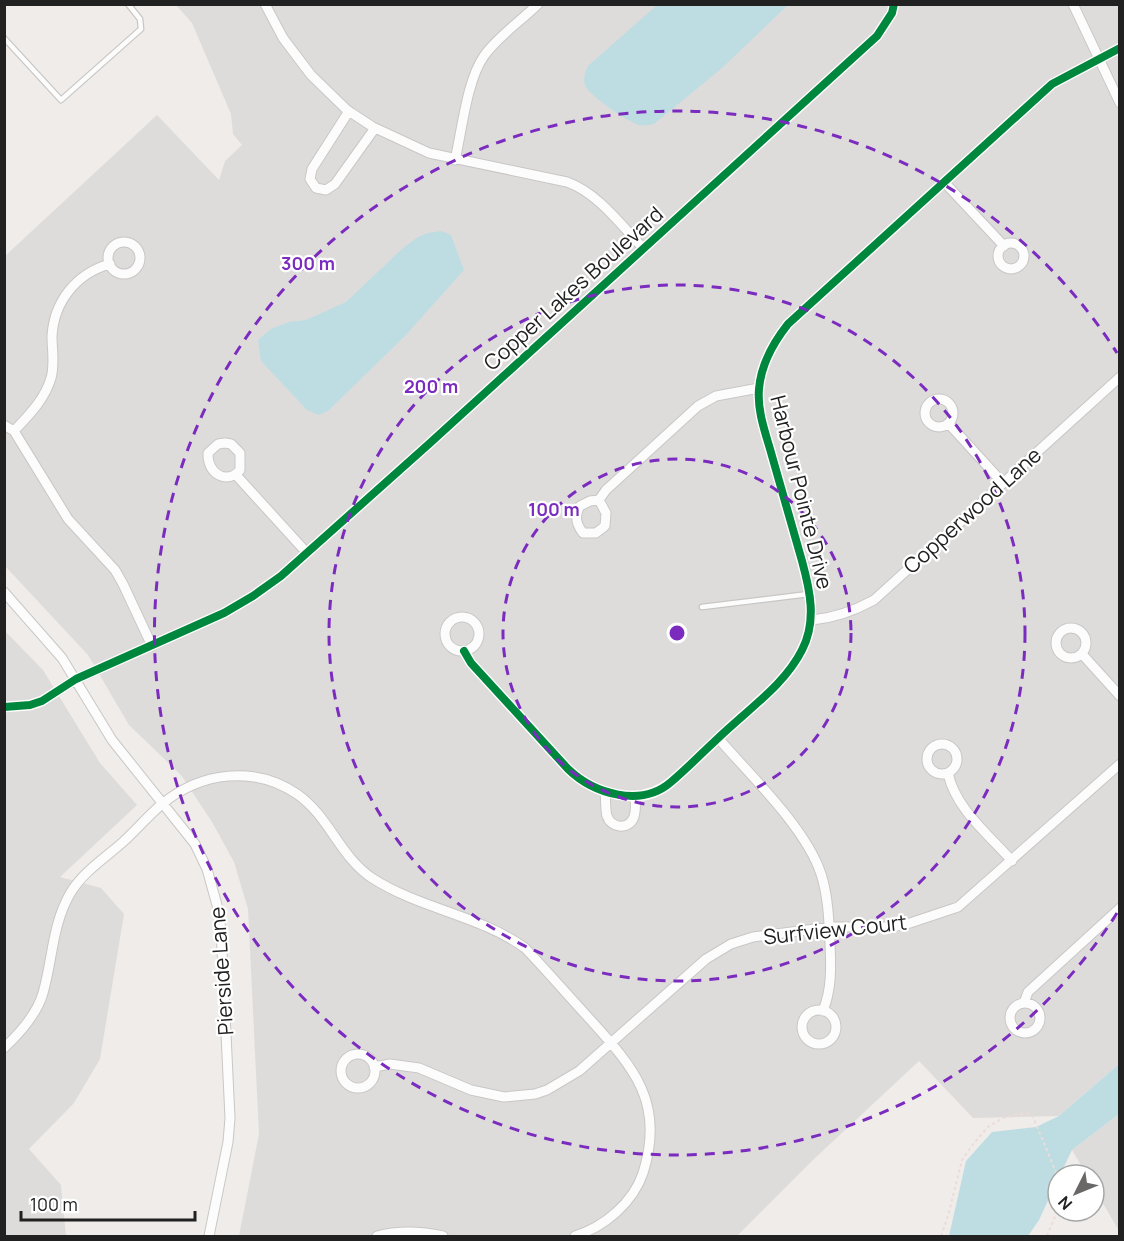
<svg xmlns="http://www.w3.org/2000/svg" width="1124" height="1241" font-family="Manrope,sans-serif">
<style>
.residential{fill:#dedcdb}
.water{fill:#bddde2}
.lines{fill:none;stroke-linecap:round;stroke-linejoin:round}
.lane-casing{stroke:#c8c7c5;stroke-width:7}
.street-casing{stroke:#c8c7c5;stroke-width:11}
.path{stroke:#ecdbda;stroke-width:2;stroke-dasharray:3 3;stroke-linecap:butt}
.lane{stroke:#fdfcfc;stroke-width:4.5}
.street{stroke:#fdfcfc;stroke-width:9}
.cycleway-casing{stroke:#fff;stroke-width:11}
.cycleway{stroke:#00873e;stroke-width:8}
.ring{fill:none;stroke:#7b2cbf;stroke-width:3;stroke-dasharray:10 8}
.labels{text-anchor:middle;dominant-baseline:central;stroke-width:4.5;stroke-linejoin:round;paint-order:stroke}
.street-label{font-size:21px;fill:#212121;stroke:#fff}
.centre{fill:#7b2cbf;stroke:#fff;stroke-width:3}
.ring-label{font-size:18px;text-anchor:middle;font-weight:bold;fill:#7b2cbf;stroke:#fff;stroke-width:4.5;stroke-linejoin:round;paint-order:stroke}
</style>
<rect width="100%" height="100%" fill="#efece9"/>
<path class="residential" d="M176 5H1119V1064L1059 1116 973 1118 919 1061 813 1160 737 1236H239L259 1134 248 909 234 862 212 822 181 775 129 725 88 655 5 566V256L157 115 219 180 225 161 242 145 233 134 231 114 192 23Z
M4 630 43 670 100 763 137 805 60 877 101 888 124 914 100 1059 74 1103 29 1149 61 1185 66 1236H5Z
M1119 1114V1231L1094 1188V1175H1087L1072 1150Z"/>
<path class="water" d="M657 5V4L788 5 722 68 654 124C649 125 643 126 639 125 628 122 588 95 585 85 583 78 585 72 588 66Z
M441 231 451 235 464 270 405 336 328 411 319 415 307 410 261 361 258 340 271 329 289 322 306 320 346 302 403 248 418 237 428 233Z
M1119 1064V1114L1072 1150 1060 1175H1058V1179L1039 1220 1028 1236H949L966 1161 992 1132 1036 1127 1059 1116Z"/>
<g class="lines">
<g class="lane-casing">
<path id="lane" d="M4 38 61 100 141 29 140 19 128 4
M702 607 809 594"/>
</g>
<g class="street-casing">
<path id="street" d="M265 4 283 38 311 75 347 110 373 127 429 153 567 182C598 193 621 225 643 248
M1073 4 1120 103
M349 111 312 169 310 179 316 188 326 190 335 184 375 128
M455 160C462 130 467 80 484 56 497 37 521 21 538 4
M945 183 1004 246
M108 258a16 16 0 1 1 32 0a16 16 0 1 1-32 0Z
M998 256a13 13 0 1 1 26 0a13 13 0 1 1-26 0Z
M925 413a14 14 0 1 1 28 0a14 14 0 1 1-28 0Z
M949 424 1002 482
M4 425 14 431 68 519 115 570 123 584 152 646
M14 431C29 415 45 399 51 378 55 364 52 350 52 336 54 301 77 273 110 264
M225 443 231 444 240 453V470C227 485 207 474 208 453L218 444Z
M236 475 307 553
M599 500 606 513 605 526 596 533H583C576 524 574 516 580 506L590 501 599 500 606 490 698 406 716 396 759 388
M4 592 62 658 112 740 195 844 207 869 217 905 221 929 230 1118 228 1142 209 1236
M445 634a17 17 0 1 1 34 0a17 17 0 1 1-34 0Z
M812 620C835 618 854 611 874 600L1120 377
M1056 643a15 15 0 1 1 30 0a15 15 0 1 1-30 0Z
M464 651 471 663 568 769C594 794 641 808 671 782 691 765 709 746 728 729 754 705 786 682 802 650 817 621 810 590 802 561 792 526 782 491 772 456 766 434 757 412 759 389 761 364 773 343 788 324L1052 84 1120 48
M1082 654 1120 696
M4 707 30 705 42 701 76 679 224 613 253 596 281 576 430 443 877 36 892 13 894 4
M718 738C750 775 806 828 821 874 828 895 829 921 830 943 831 967 832 988 823 1011
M927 759a15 15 0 1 1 30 0a15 15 0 1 1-30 0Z
M948 773C955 808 988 834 1012 861
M605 792C606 799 605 809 607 816 611 828 627 830 633 819 637 812 635 802 635 795
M1024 1003 1028 992 1120 908
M1010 1018a15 15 0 1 1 30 0a15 15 0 1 1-30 0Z
M802 1027a17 17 0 1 1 34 0a17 17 0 1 1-34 0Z
M4 1048C20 1033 37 1014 43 993 53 958 52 924 71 892 83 872 105 858 123 842 136 830 148 816 162 804 201 772 254 765 297 794 329 816 340 857 372 878 420 909 479 915 525 948 546 970 566 993 587 1016 632 1066 666 1101 643 1173 633 1203 604 1227 575 1236
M341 1071a17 17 0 1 1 34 0a17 17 0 1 1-34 0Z
M374 1067 390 1064 419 1068 471 1090 504 1097 535 1094 547 1090 579 1071 706 959 731 944 753 937 830 927H892L910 923 958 907 1120 764
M377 1236C400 1230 420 1231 443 1236"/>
</g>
<path class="path" d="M941 1236 948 1216 962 1160 974 1143 988 1127 1003 1118 1027 1113 1033 1117 1058 1177
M1047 1236 1058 1209"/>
<use href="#lane" class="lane"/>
<use href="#street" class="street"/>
<g class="cycleway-casing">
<path id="cycleway" d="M464 651 471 663 568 769C594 794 641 808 671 782 691 765 709 746 728 729 754 705 786 682 802 650 817 621 810 590 802 561 792 526 782 491 772 456 766 434 757 412 759 389 761 364 773 343 788 324L1052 84 1120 48
M4 707 30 705 42 701 76 679 224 613 253 596 281 576 430 443 877 36 892 13 894 4"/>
</g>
<use href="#cycleway" class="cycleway"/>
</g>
<g class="ring">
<circle cx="677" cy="633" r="174"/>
<circle cx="677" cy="633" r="348"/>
<path d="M1117 913A522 522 0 1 1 1117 353"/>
</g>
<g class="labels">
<g class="street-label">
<text transform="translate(573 288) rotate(-42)">Copper Lakes Boulevard</text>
<text transform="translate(802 492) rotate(76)">Harbour Pointe Drive</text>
<text transform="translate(972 510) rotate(-42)">Copperwood Lane</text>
<text transform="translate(835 929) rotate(-6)">Surfview Court</text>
<text transform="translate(221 971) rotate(-94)">Pierside Lane</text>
</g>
</g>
<circle cx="677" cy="633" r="9" class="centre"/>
<g class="ring-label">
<text x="308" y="270">300 m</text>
<text x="431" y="393">200 m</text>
<text x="554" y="516">100 m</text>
</g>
<rect width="1124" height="1241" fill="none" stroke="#212121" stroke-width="12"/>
<g transform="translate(1076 1193) rotate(227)"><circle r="28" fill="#ffffff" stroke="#a6a6a6" stroke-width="1.5"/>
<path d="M0-4.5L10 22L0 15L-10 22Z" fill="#696867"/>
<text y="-9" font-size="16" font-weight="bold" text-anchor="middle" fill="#212121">N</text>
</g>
<path d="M21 1211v9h174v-9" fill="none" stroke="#212121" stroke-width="3"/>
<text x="30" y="1211" font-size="18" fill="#212121" stroke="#ffffff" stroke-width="4.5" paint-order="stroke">100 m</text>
</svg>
